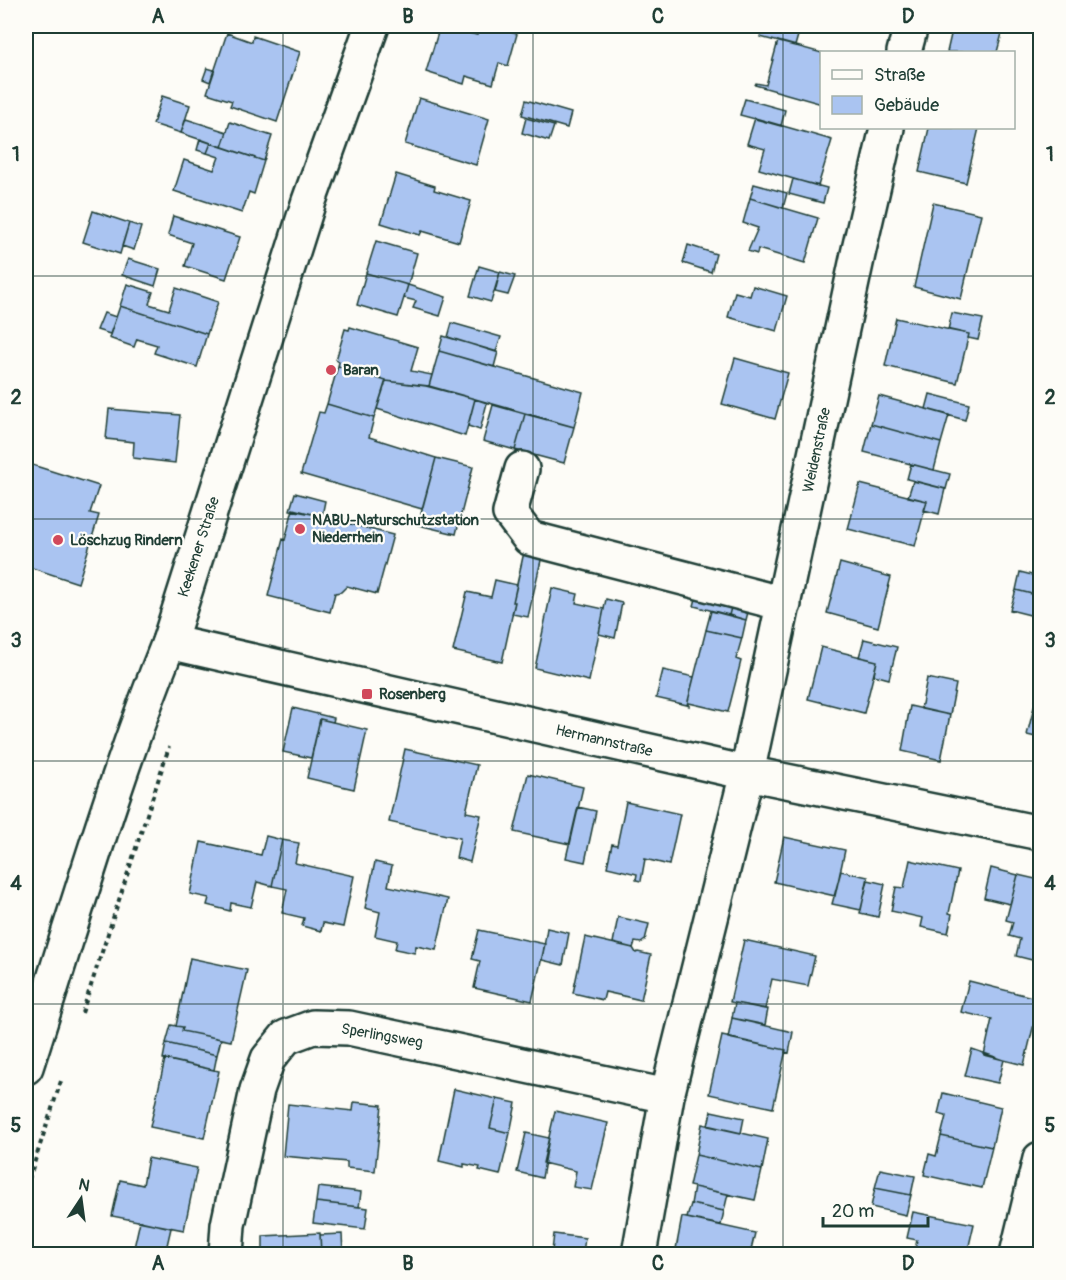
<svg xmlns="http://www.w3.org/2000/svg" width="1066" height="1280" font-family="Pangolin,sans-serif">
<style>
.building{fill:#aac4f1;stroke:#1f3d34;stroke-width:1.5}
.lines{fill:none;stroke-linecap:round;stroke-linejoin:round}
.minor-casing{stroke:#1f3d34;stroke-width:38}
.major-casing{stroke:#1f3d34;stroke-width:38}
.path{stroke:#1f3d34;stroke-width:4;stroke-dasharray:4.5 4.5;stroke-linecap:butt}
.minor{stroke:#fdfcf7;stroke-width:33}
.major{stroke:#fdfcf7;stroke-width:33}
.grid{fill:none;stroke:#1f3d34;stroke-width:1.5;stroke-opacity:0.55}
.poi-dot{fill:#d1495b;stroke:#fdfcf7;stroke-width:2}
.labels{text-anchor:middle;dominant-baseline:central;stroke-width:4.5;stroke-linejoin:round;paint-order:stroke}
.poi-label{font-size:15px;font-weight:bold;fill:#1f3d34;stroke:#fdfcf7;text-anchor:start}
.street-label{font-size:15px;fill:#1f3d34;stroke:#fdfcf7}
.neatline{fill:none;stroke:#1f3d34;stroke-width:2}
.grid-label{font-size:20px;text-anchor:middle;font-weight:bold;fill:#1f3d34}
</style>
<rect width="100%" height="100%" fill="#fdfcf7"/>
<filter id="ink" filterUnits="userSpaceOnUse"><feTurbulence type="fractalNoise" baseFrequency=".0167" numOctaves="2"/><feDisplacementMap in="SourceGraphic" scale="12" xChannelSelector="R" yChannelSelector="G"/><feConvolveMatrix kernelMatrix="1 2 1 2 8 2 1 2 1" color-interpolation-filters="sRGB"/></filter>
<g filter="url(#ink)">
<path class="building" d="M440 26 477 35 480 26H489L517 34 508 66 499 63 493 84 466 76 464 84 426 72Z
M763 26H777L799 32 795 46 760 37Z
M833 26H857L855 32Z
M953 26H1004L997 52H947Z
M227 33 252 42 253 36 300 52 277 122 230 106 232 101 207 93Z
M778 41 822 53V104L755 85 756 83 766 85Z
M207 68 214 70 210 82 203 79Z
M162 96 190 105 181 133 153 124Z
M419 98 489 119 476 165 405 144Z
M745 99 785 110 781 126 740 115Z
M526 100 571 113 567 128 522 115Z
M526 118 554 126 549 141 522 133Z
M755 118 832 140 818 186 759 169 765 149 747 144Z
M186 119 227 132 222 147 181 133Z
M230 122 272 136 264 161 222 147Z
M929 128H979L966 183 919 172Z
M200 139 211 143 207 153 197 150Z
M211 143 264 161 254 194 249 192 242 213 174 191 184 160 214 170 219 157 207 153Z
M396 174 435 186 434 190 471 201 459 242 422 231 420 235 381 223Z
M793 179 827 188 823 203 789 194Z
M754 184 787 193 783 208 750 198Z
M750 198 818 218 805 263 758 249 757 254 748 251 758 228 743 223Z
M933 203 981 214 961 299 914 287Z
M93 211 129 223 120 254 83 242Z
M173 216 240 237 226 279 185 266 192 243 168 235Z
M129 223 141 227 134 250 122 246Z
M376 241 417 253 408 285 366 273Z
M688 245 716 254 711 272 683 263Z
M128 259 160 269 155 286 122 275Z
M479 266 500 272 491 302 470 296Z
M500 272 515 276 508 295 495 292Z
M366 273 408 285 398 317 357 305Z
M127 284 153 292 149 304 169 310 176 288 218 302 207 334 120 306Z
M408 285 446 297 440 316 413 308 416 301 404 298Z
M753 286 787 296 777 331 728 317 735 292 750 296Z
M120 306 207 334 197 367 154 353 157 345 137 339 134 347 109 338Z
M104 313 116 317 110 334 97 330Z
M952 313 983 319 978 340 968 338 969 334 948 330Z
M896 318 969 334 957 383 885 366Z
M452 323 501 337 496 352 448 337Z
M350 327 418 347 411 371 432 375 429 386 386 381 338 366 339 362 336 360 345 329 349 330Z
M443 336 498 352 494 367 439 351Z
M439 351 583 392 574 427 429 386Z
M735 358 788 373 775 419 722 404Z
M338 366 386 380 374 418 327 404Z
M386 381 426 386 475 399 465 436 377 409Z
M930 394 969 404 965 420 926 409Z
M879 396 949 415 941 443 871 424Z
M475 399 487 403 480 430 468 426Z
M327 404 374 418 369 437 436 458 422 509 301 474 319 412 324 413Z
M493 405 525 414 515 450 483 441Z
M109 409 180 415 175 463 133 458 134 442 106 439Z
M525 414 574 427 564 463 515 450Z
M871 424 941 443 934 470 864 452Z
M436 458 473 467 456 534 418 525Z
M26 463 99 486 90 513 99 515 78 583 26 566Z
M911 464 950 474 946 489 907 479Z
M913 481 945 489 939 514 924 510 927 501 908 497Z
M860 484 927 501 915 546 848 529Z
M295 493 325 501 322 516 290 510Z
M293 509 393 535 377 594 347 586 341 592 335 593 330 612 268 596 283 539 285 540Z
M524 552 542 556 528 617 512 614 515 602H513Z
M840 563 891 577 878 627 827 613Z
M1020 572 1040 577V596L1016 590Z
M495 580 517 585 513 602H515L502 662 453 651 467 592 491 597Z
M552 588 578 594 576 603 604 609 589 681 535 668Z
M1016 590 1040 596 1038 617 1010 610Z
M697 595 732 604 729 615 694 606Z
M606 599 622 603 615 638 599 634Z
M732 604 749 608 746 620 729 615Z
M711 611 746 620 742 638 706 630Z
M706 630 742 638 736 659 741 661 728 712 689 703V706L687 705Z
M864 639 897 647 889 679 874 675 877 661 859 657Z
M821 647 877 661 864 713 808 699Z
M663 670 694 677 687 705 656 698Z
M927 678 956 684 950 715 921 709Z
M1039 687H1040V713L1033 711Z
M910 706 950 715 941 760 902 751Z
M293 708 334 718 333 722 320 719 311 758 283 752Z
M1033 711 1040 713V738L1027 735Z
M320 719 367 730 354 789 307 778Z
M405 749 477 765 466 812 481 815 470 862 456 858 460 838 389 822Z
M528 774 583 787 570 844 514 832Z
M626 802 680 814 669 865 645 859 641 881 636 880 637 874 607 867 612 844 617 845Z
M578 807 596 811 585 862 566 858Z
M266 836 282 840 272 886 257 882 251 907 231 903 230 911 207 905 209 898 190 894 201 842 261 855Z
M784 837 845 850 835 896 774 882Z
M282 840 299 843 295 863 354 876 343 927 323 923 321 931 302 926 304 918 282 913 287 889 272 886Z
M910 860 958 871 949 913 952 914 948 933 921 927 923 918 891 911 896 887 904 888Z
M375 862 392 866 388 886 448 899 436 950 416 946 415 953 395 949 397 941 375 936 380 912 365 908Z
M991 868 1018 875 1010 904 984 898Z
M841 871 868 877 861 910 832 904Z
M1018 875 1040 880V962L1016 956 1020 939 1009 936 1013 922 1006 920Z
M868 880 885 884 878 917 860 913Z
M618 917 649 924 645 940 641 943 635 942 633 948 613 943Z
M547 928 569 933 563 965 542 960Z
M479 930 545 944 532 1001 474 988 480 961 472 959Z
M585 937 633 948 636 953 638 952 651 955 641 1000 605 992 603 1000 573 993Z
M744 940 815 956 808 986 772 979 765 1009 730 1002Z
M190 958 247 970 231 1041 182 1031 183 1027 176 1026Z
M969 981 1040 999 1024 1065 984 1055 992 1019 961 1012Z
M735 1003 768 1009 765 1025 732 1018Z
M732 1018 793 1032 789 1053 785 1052 786 1050 728 1038Z
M171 1025 183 1027 182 1031 221 1039 217 1055 166 1043Z
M722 1036 786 1050 773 1108 709 1094Z
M166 1043 217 1055 214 1070 163 1059Z
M972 1049 1004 1060 998 1083 965 1076Z
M165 1059 219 1071 204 1138 150 1127Z
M454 1089 497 1099 490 1128 510 1133 500 1175 479 1170 480 1167 464 1164V1167L439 1161Z
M943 1093 1001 1107 992 1147 941 1136 946 1116 938 1114Z
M497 1099 516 1103 510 1133 490 1128Z
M354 1102 382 1105 375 1171 347 1168V1162L283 1156 288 1104 353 1111Z
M555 1111 608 1123 592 1190 573 1187 576 1171 543 1163Z
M711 1111 744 1118 741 1133 708 1126Z
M702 1124 768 1139 762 1170 696 1155Z
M526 1133 549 1138 542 1178 517 1172Z
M941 1136 992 1147 982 1188 924 1175 929 1154 936 1156Z
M696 1155 762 1170 755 1200 689 1186Z
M148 1158 197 1168 184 1230 112 1216 120 1180 143 1185Z
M880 1169 915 1176 911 1195 875 1188Z
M318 1187 361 1192 359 1207 316 1202Z
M694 1187 728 1194 724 1211 691 1204Z
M875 1188 911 1195 906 1215 871 1207Z
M316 1202 368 1208 365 1229 313 1223Z
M691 1204 724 1211 721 1225 687 1218Z
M913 1212 974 1224 967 1254H914L917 1240 907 1238Z
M682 1217 755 1233 750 1254H703L676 1249Z
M140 1221 171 1228 165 1254 133 1252Z
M320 1233 321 1254H263V1236Z
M342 1234 343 1254H321L320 1235Z
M554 1234 585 1238 583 1253 552 1251Z
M676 1249 703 1254H674Z"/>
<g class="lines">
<g class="minor-casing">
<path id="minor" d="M904 52 911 26
M522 469 510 513 529 538 784 604
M169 642 747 773 1040 833
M226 1254 228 1225 257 1090 268 1059 286 1037 313 1027 349 1028 667 1096
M639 1254 667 1096 747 773 858 254 887 128
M1017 1254 1040 1159"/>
</g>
<g class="major-casing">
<path id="major" d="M26 1067C72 925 113 781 169 642L309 201 372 26"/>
</g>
<path class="path" d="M82 1013 169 747
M26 1188 62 1078"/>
<use href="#minor" class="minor"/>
<use href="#major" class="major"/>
</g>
</g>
<path class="grid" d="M283 26V1254M533 26V1254M783 26V1254M26 276H1040M26 519H1040M26 761H1040M26 1004H1040"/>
<g class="poi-dot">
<circle cx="331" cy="370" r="6"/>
<circle cx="300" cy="529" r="6"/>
<circle cx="58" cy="540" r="6"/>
<rect x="361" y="688" width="12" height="12" rx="3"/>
</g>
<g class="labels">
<g class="poi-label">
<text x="343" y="370">Baran</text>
<text x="312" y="520">NABU-Naturschutzstation<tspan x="312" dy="17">Niederrhein</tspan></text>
<text x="70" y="540">Löschzug Rindern</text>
<text x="379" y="694">Rosenberg</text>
</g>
<g class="street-label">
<text transform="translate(817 450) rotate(-78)">Weidenstraße</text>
<text transform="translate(199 547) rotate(-72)">Keekener Straße</text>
<text transform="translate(604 741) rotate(13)">Hermannstraße</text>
<text transform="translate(382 1036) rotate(10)">Sperlingsweg</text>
</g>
</g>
<rect width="1066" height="1280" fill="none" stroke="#fdfcf7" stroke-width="66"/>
<rect x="820" y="51" width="195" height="78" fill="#fdfcf7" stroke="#a4b0a9" stroke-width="1.5"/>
<rect x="832" y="70" width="30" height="9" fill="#fdfcf7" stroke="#a4b0a9" stroke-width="1.5"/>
<text x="874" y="81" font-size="18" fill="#1f3d34">Straße</text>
<rect x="832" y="96" width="30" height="18" fill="#aac4f1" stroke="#a4b0a9" stroke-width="1.5"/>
<text x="874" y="111" font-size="18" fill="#1f3d34">Gebäude</text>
<g transform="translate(81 1199) rotate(13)" stroke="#fdfcf7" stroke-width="4.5" paint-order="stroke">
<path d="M0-4.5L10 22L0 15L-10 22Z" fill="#1f3d34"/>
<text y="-9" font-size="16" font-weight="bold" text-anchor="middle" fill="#1f3d34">N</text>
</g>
<path d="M823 1217v9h105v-9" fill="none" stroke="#1f3d34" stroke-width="3"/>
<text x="832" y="1217" font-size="18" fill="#1f3d34" stroke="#fdfcf7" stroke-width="4.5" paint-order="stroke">20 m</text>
<rect x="33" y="33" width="1000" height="1214" class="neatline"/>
<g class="grid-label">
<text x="158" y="23">A</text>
<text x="408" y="23">B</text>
<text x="658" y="23">C</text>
<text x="908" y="23">D</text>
<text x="16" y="161">1</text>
<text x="1050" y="161">1</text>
<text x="16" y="404">2</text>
<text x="1050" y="404">2</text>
<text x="16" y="647">3</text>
<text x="1050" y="647">3</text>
<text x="16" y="890">4</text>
<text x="1050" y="890">4</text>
<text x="16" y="1132">5</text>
<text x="1050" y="1132">5</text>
<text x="158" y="1270">A</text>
<text x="408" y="1270">B</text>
<text x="658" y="1270">C</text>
<text x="908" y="1270">D</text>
</g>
</svg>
